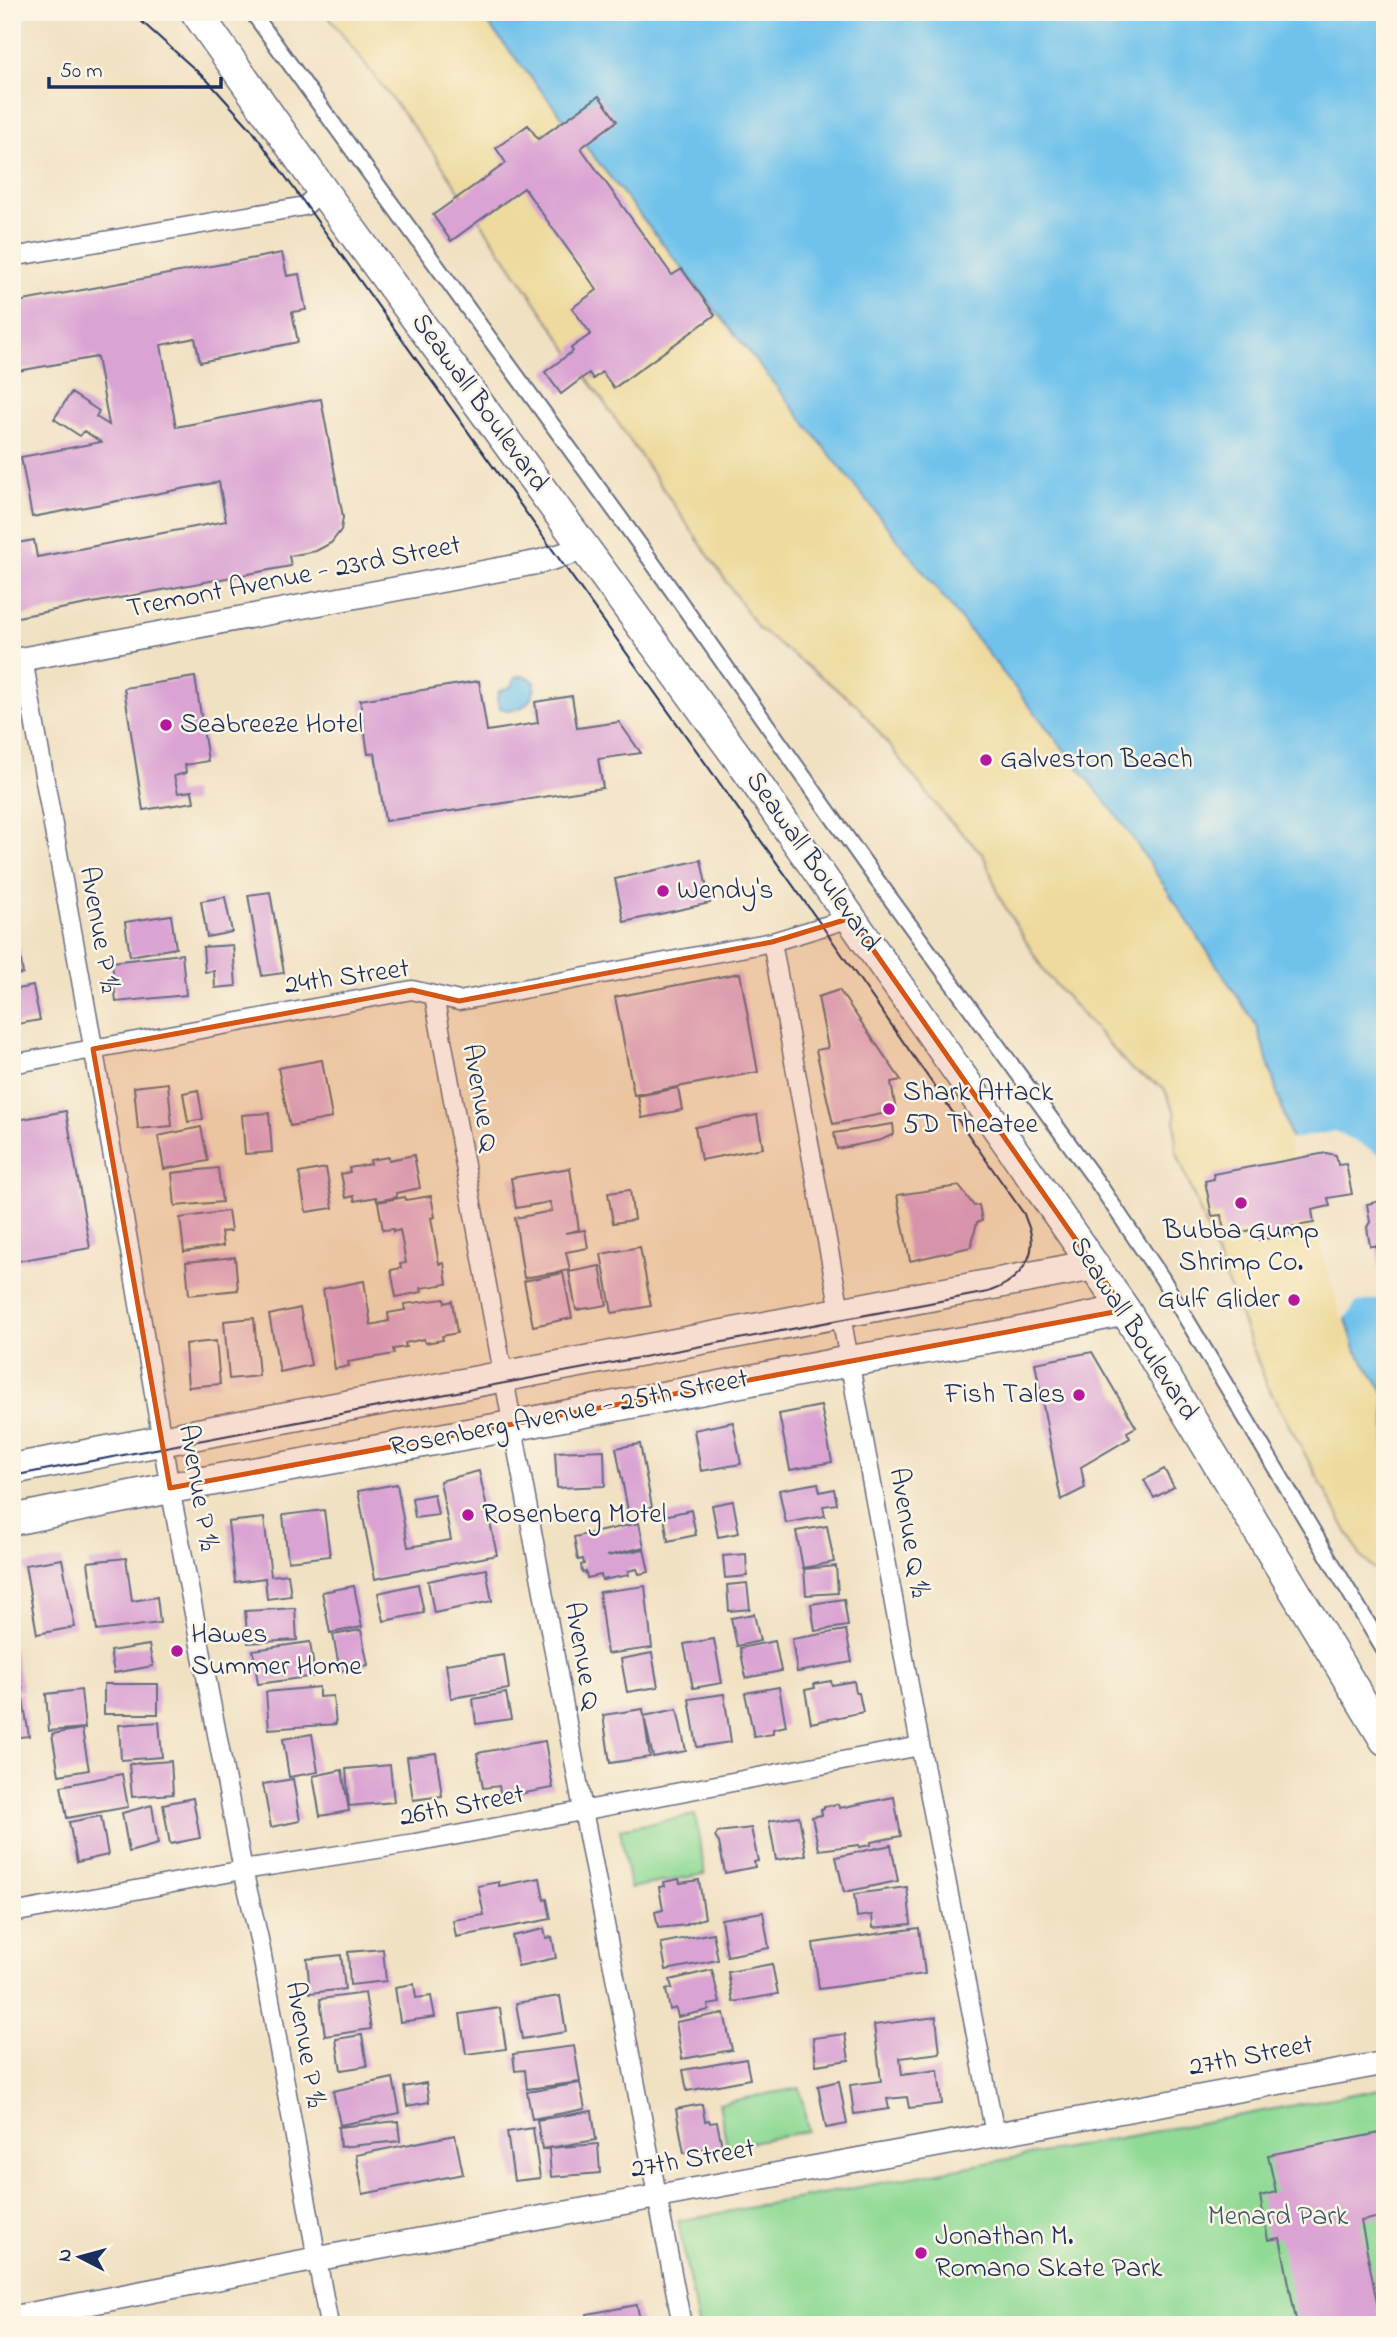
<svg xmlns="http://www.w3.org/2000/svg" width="1397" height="2337" font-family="'Indie Flower',sans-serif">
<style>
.green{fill:#90da96;stroke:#56847a;stroke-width:2}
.sand{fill:#eeda9e;stroke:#84847e;stroke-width:2}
.water{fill:#70c2ec;stroke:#4678a5;stroke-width:2}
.pier{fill:#f1e1c3}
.building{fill:#daa3d3}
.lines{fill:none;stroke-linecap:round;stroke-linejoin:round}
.pedestrian-casing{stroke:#666d81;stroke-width:18}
.minor-casing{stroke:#666d81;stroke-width:21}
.tertiary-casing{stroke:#666d81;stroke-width:26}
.primary-casing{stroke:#666d81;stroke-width:33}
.pedestrian{stroke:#fff;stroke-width:14}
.minor{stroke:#fff;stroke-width:18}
.tertiary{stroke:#fff;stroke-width:23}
.primary{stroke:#fff;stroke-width:30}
.tram{stroke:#1b2f5e;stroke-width:2}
.marked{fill:#d45514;fill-opacity:0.2;stroke:#d45514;stroke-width:5;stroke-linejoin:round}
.poi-dot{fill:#b5179e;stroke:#fcf5e5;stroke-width:2.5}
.labels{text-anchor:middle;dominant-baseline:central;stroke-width:5;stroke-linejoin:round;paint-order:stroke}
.street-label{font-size:28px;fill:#1b2f5e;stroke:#fcf5e5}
.poi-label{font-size:28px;fill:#1b2f5e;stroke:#fcf5e5;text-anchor:start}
.park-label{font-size:28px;fill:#385a6c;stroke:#fcf5e5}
</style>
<rect width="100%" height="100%" fill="#fcf5e5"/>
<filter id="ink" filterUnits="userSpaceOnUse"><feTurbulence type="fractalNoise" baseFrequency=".0143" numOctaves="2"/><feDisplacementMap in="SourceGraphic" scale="14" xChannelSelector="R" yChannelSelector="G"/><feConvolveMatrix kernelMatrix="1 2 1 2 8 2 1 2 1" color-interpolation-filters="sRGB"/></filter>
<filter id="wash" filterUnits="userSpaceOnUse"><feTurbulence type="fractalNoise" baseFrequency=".00686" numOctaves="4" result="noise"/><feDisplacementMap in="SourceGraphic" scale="28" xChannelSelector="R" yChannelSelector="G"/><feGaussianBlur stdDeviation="1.57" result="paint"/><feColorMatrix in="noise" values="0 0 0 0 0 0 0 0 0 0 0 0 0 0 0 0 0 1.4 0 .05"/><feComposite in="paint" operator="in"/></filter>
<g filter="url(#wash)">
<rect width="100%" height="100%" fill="#f1e1c3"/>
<path class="green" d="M695 1815 705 1874 630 1888 620 1829Z
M800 2088 808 2131 727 2147 719 2103Z
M1385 2088V2325H698L678 2221Z"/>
<path class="sand" d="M325 12H479L1125 825 1257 1026 1355 1348 1385 1394V1579L1361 1557 1267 1385 1176 1150 1175 1113 1164 1088 1132 1070 1045 973 1001 900 983 854 945 816 856 704 758 628 435 155Z"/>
<path class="water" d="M479 12H1385V1394L1355 1348 1257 1026 1124 825Z
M520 676 528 677 535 682C535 702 519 715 500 708L497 699 499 691 511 687 515 677Z"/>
<path class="pier" d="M1335 1131 1385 1157V1297L1356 1303 1343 1322 1288 1140Z"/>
<g id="blocks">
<path class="building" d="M599 96 617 121 581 148 672 275 682 269 715 315 614 388 602 372 593 379 589 373 561 394 545 372 573 351 571 348 591 334 572 308 597 290 524 188 451 241 433 215 506 163 496 148 528 125 538 139Z
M282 253 287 276 299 274 306 310 292 312 298 342 200 362 195 338 161 345 176 427 321 399 343 517 341 530 331 543 316 551 289 556 291 566 12 618V544L34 540 37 557 226 521 219 482 32 517 21 457 101 442 84 431 80 436 54 419 71 393 99 411 96 417 109 425 97 357 12 372V303Z
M195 677 208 761 185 765 186 773 174 776 178 793 192 791 194 802 143 810 124 688Z
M479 681 487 731 538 723 535 702 572 696 577 728 619 722 641 753 598 759 603 788 385 821 375 753 368 754 360 700Z
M701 860 710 903 624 922 615 879Z
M270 892 284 973 262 976 248 895Z
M225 897 232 932 207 937 201 901Z
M171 915 176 948 130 956 125 922Z
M233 945 236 986 215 988 214 971 205 972 203 947Z
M19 948 23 974 12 975V949Z
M182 954 186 995 116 1002 112 962Z
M740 973 758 1072 634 1095 615 997Z
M33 986 40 1020 12 1025V990Z
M839 990 901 1080 891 1082 896 1111 833 1124 816 1050 828 1048 818 997Z
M322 1060 332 1118 290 1126 278 1068Z
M168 1083 172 1126 138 1129 134 1087Z
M678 1088 682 1110 642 1118 638 1096Z
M198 1090 203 1119 188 1122 183 1093Z
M66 1111 90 1248 12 1262V1121Z
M269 1113 272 1152 245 1154 242 1115Z
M757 1115 763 1148 701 1160 695 1127Z
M893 1124 894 1134 881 1140 837 1149 834 1133Z
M201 1127 208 1161 164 1169 158 1136Z
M1326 1153 1336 1155 1338 1165 1346 1164 1352 1194 1328 1198 1330 1206 1312 1210 1314 1223 1290 1227 1291 1234 1259 1240 1258 1229 1225 1235 1221 1215 1212 1216 1205 1181 1214 1179 1213 1174Z
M414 1155 420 1188 396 1193 397 1197 377 1201 376 1197 355 1201 354 1196 346 1198 341 1174 350 1172 349 1168 371 1164 370 1160 389 1157V1160Z
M218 1168 222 1202 175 1206 172 1173Z
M326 1168 333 1208 306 1212 299 1173Z
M570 1168 579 1230 565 1233 585 1230 588 1248 566 1252 570 1270 524 1278 515 1218 552 1211 550 1202 516 1208 511 1178Z
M959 1186 974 1206 979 1205 982 1221 977 1222 971 1247 910 1261 897 1195Z
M630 1190 634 1220 613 1223 608 1193Z
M431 1196 435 1217 431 1218 439 1264 444 1263 447 1284 421 1288 422 1292 396 1297 391 1270 401 1268 400 1264 406 1263 400 1230 393 1232V1229L383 1230 378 1202 405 1197 406 1200Z
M1385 1200V1278L1381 1279 1376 1246H1370L1367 1227 1370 1222 1367 1204Z
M228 1211 231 1231 221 1232 223 1246 184 1252 180 1218Z
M640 1247 651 1306 612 1313 601 1254Z
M235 1257 238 1290 189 1295 186 1262Z
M600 1266 607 1305 576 1310 569 1272Z
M563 1273 572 1318 533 1326 524 1281Z
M364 1281 371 1325 389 1321 388 1313 405 1310 404 1304 444 1299 445 1303 452 1301 457 1333 442 1336 443 1340 425 1343 424 1339 405 1343 406 1347 393 1349 394 1354 348 1362 349 1366 335 1369 323 1289Z
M300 1308 311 1365 280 1372 269 1315Z
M254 1318 259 1376 229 1379 224 1321Z
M216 1341 220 1384 188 1387 185 1344Z
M1092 1352 1136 1427 1127 1432 1130 1438 1081 1467 1085 1488 1061 1500 1035 1363Z
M821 1406 832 1462 790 1470 779 1414Z
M733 1422 741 1464 701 1471 694 1430Z
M640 1444 652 1507 628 1511 616 1448Z
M604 1450 605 1486 557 1488 555 1452Z
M1164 1469 1174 1487 1154 1498 1144 1480Z
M479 1471 497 1555 375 1579 358 1491 397 1484 408 1547 451 1540 440 1481Z
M818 1483 820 1492 834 1489 837 1504 823 1506 825 1516 786 1523 779 1490Z
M434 1494 438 1515 415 1518 412 1498Z
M733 1501 739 1533 718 1537 712 1505Z
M324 1510 330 1556 288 1561 283 1515Z
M691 1510 696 1535 668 1541 664 1516Z
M264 1518 271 1576 288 1574 291 1596 267 1599 265 1578 235 1582 228 1522Z
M639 1523 644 1547 607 1556 644 1549 649 1572 639 1574 637 1569 628 1571 629 1575 602 1580 601 1575 587 1578 586 1572 582 1573 581 1565 584 1564 583 1559 578 1560 574 1537Z
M827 1526 834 1562 803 1568 796 1531Z
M746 1554 747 1576 725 1578 723 1556Z
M126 1558 132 1601 157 1597 160 1623 97 1631 88 1562Z
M62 1559 75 1627 37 1634 25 1565Z
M836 1566 838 1593 806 1595 804 1569Z
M486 1569 492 1601 434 1613 428 1581Z
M747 1583 750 1609 729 1611 727 1585Z
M418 1584 424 1613 384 1621 378 1593Z
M354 1586 362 1627 330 1633 322 1592Z
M645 1586 652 1648 607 1654 599 1592Z
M844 1599 848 1626 815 1631 811 1604Z
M295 1608 297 1640 248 1643 245 1611Z
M754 1614 760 1641 737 1646 731 1618Z
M361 1630 368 1665 340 1671 333 1635Z
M846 1630 852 1662 797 1672 792 1639Z
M714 1639 722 1683 693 1688 684 1644Z
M775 1641 781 1671 746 1678 740 1648Z
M310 1642 315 1676 258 1684 253 1650Z
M12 1643 23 1690 12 1692Z
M149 1645 153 1666 114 1673 110 1651Z
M652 1653 658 1687 627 1692 621 1659Z
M504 1655 509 1689 451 1698 446 1664Z
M831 1681 832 1685 854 1681 856 1693H859L863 1712 811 1723 805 1690 815 1688 814 1684Z
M104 1684H158V1714H104Z
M319 1687V1697L333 1696 336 1724 269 1729 266 1692Z
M779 1687 786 1726 773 1729V1734L754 1737 745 1693Z
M81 1690 85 1728 49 1731 46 1694Z
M22 1693 29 1736 12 1738V1694Z
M506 1693 511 1719 476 1724 473 1699Z
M724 1694 731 1742 697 1747 689 1699Z
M643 1709 650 1757 610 1763 603 1715Z
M677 1709 686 1751 653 1757 644 1716Z
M159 1722 162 1757 121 1760 119 1725Z
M82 1729 89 1770 59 1775 52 1734Z
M312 1734 318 1772 289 1777 283 1739Z
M545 1741 553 1788 501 1797 499 1786 483 1788 477 1753Z
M436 1753 442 1796 413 1800 407 1757Z
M171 1761 173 1794 132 1797 129 1764Z
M390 1765 394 1802 349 1806 346 1769Z
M342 1770 349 1811 320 1816 313 1776Z
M122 1774 128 1807 67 1818 61 1786Z
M293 1779 300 1821 271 1827 263 1784Z
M894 1797 901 1836 871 1842V1845L859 1847V1845L819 1850 812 1817 822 1815 821 1809H824V1807L838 1804 839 1808Z
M193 1798 200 1838 170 1844 163 1804Z
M152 1805 158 1844 129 1852 122 1813Z
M101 1816 108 1855 77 1862 69 1822Z
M799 1816 806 1855 776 1860 769 1821Z
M751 1828 758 1861 754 1862 755 1867 725 1873 719 1843 715 1837 718 1832Z
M891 1845 898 1881 844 1892 836 1857Z
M540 1878 544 1900 547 1899 551 1919 456 1937 453 1920 484 1915 478 1886 499 1882V1886Z
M679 1879 680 1883 699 1880 705 1918 687 1924V1925L658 1928 655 1912 663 1910 659 1887 665 1886 664 1882Z
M907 1887 911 1924 873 1928 872 1915 857 1917 854 1894Z
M763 1912 769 1948 727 1956 721 1919Z
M919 1928 925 1974 819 1989 813 1943Z
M544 1929 546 1938 552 1937 556 1958 518 1966 512 1936Z
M713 1933 718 1960 666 1970 661 1943Z
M383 1949 386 1981 350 1985 348 1952Z
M341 1955 345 1989 310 1993 307 1959Z
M772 1964 778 1994 733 2002 728 1972Z
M712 1970 720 2003 708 2005 709 2010 678 2017 676 2008 670 2010 666 1990 672 1988 670 1980Z
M414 1984 416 1998 431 1996 435 2017 400 2022 395 1987Z
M365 1993 371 2029 325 2036 320 1999Z
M560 1996 566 2032 522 2039 516 2003Z
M500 2008 506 2049 466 2054 460 2014Z
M724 2013 732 2050 682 2059 676 2022Z
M936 2017 940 2053 900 2058 902 2075 938 2070 942 2104 909 2108 907 2097 887 2099 889 2109 854 2114 850 2085 881 2081 874 2025Z
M845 2034 849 2060 816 2065 813 2038Z
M362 2035 367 2066 341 2070 336 2039Z
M574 2046 580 2082 527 2089 525 2070 515 2071 513 2054Z
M746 2059 750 2079 687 2091 683 2070Z
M393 2078 400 2113 340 2125 333 2091Z
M839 2081 847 2124 826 2128 818 2086Z
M426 2083 429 2102 407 2106 404 2087Z
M580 2083 585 2109 532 2119 527 2092Z
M702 2104 705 2121 709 2120 710 2123 717 2122 722 2146 684 2153 676 2109Z
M592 2111 596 2140 542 2149 537 2120Z
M398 2121 400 2141 340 2147 338 2127Z
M533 2128 540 2178 514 2181 507 2132Z
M1385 2132V2216L1361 2221 1379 2313 1385 2312V2325H1297L1280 2238 1268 2240 1260 2196 1276 2192 1268 2155Z
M455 2135 463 2174 363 2194 356 2155Z
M598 2144 600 2173 551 2177 549 2148Z
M637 2305 641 2325H588L587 2314Z"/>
</g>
</g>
<g filter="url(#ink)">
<use href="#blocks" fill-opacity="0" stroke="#666d81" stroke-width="2"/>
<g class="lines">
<g class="pedestrian-casing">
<path id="pedestrian" d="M252 12 642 548 874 876 1100 1186 1162 1278 1385 1652"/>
</g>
<g class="minor-casing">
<path id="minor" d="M12 257 305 206 322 190
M23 659 131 1257 170 1488 243 1870 259 1939 329 2325
M772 942 919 1739 995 2134
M434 996 583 1810 682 2325
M12 1064 412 990 459 1001 772 942 851 918
M12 1913 243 1870 415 1843 920 1746"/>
</g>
<g class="tertiary-casing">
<path id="tertiary" d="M12 661 539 562 586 548
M12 2318 316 2259 1385 2063"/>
</g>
<g class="primary-casing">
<path id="primary" d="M196 12 322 190 747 770 1125 1310 1385 1740
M12 1469 1094 1265
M12 1520 170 1488 511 1426 850 1361 1017 1333 1125 1310"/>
</g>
<use href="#pedestrian" class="pedestrian"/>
<use href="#minor" class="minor"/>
<use href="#tertiary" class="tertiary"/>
<use href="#primary" class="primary"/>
<path class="tram" d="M12 1476 988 1292C1012 1284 1036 1264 1031 1235 1030 1228 1026 1221 1024 1214L822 926 252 130 208 81 131 12"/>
</g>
</g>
<path class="marked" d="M851 918 1125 1310 170 1488 93 1049 412 990 459 1001 772 942Z"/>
<g class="poi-dot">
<circle cx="166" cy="725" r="7"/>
<circle cx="986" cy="760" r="7"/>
<circle cx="663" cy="891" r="7"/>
<circle cx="889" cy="1109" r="7"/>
<circle cx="1241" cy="1203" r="7"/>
<circle cx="1294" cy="1300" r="7"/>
<circle cx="1079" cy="1395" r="7"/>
<circle cx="468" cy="1515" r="7"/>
<circle cx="177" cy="1651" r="7"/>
<circle cx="921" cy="2253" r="7"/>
</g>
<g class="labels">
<g class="street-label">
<text transform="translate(479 403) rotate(54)">Seawall Boulevard</text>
<text transform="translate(294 578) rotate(-11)">Tremont Avenue - 23rd Street</text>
<text transform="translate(812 862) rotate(55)">Seawall Boulevard</text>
<text transform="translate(98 930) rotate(80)">Avenue P ½</text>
<text transform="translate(347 978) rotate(-8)">24th Street</text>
<text transform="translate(479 1098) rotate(80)">Avenue Q</text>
<text transform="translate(1133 1329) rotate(57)">Seawall Boulevard</text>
<text transform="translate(569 1414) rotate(-11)">Rosenberg Avenue - 25th Street</text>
<text transform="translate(197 1488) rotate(80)">Avenue P ½</text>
<text transform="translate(908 1533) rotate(80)">Avenue Q ½</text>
<text transform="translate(581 1656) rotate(80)">Avenue Q</text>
<text transform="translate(462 1807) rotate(-11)">26th Street</text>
<text transform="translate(304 2045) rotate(80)">Avenue P ½</text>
<text transform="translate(1251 2057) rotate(-11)">27th Street</text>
<text transform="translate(693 2160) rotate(-10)">27th Street</text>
</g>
<g class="poi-label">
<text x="180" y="725">Seabreeze Hotel</text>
<text x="1000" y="760">Galveston Beach</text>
<text x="677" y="891">Wendy's</text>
<text x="903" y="1093">Shark Attack<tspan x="903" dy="32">5D Theatee</tspan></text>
<text x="1241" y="1231" text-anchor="middle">Bubba Gump<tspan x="1241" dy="32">Shrimp Co.</tspan></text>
<text x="1280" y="1300" text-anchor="end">Gulf Glider</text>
<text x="1065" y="1395" text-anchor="end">Fish Tales</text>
<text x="482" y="1515">Rosenberg Motel</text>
<text x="191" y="1635">Hawes<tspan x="191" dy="32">Summer Home</tspan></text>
<text x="935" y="2237">Jonathan M.<tspan x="935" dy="32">Romano Skate Park</tspan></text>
</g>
<g class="park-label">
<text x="1278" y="2217">Menard Park</text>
</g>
</g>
<rect width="1397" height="2337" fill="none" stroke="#fcf5e5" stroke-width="42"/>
<g transform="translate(80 2257) rotate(276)" stroke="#fcf5e5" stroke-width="5" paint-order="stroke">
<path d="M0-5L12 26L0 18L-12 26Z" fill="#1b2f5e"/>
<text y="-10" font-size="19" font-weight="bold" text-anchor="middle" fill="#1b2f5e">N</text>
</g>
<path d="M49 77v10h172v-10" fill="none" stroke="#1b2f5e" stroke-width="3.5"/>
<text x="60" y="77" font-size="21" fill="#1b2f5e" stroke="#fcf5e5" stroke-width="5" paint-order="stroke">50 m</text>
</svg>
